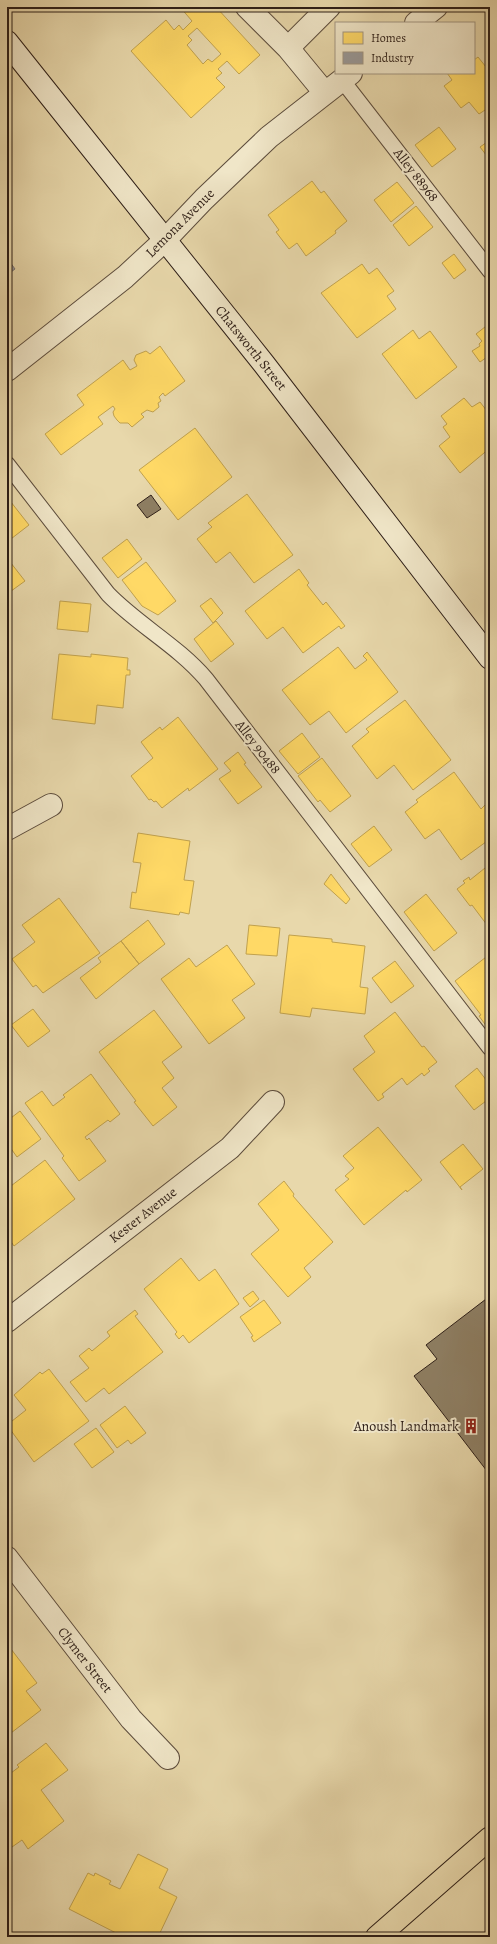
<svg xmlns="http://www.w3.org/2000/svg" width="497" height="1944" font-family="Alegreya,serif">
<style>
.homes{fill:#ffd966;stroke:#c0a14e;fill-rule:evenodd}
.industry{fill:#999;stroke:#797472}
.building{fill:#8e7f64;stroke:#2d1e17}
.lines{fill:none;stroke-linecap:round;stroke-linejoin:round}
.service-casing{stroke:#5c4c3c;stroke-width:17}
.minor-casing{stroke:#5c4c3c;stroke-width:24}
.tertiary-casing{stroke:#5c4c3c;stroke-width:24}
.secondary-casing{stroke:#2d1e17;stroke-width:24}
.primary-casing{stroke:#2d1e17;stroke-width:24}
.service{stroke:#f0e6c8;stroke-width:15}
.minor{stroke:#f0e6c8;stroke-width:22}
.tertiary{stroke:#f0e6c8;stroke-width:22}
.secondary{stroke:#f0e6c8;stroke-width:22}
.primary{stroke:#e8d8ab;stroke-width:22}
.labels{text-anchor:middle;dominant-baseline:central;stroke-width:4;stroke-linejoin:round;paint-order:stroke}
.street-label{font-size:14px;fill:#2d1e17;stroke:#f0e6c8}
.poi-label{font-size:14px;fill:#2d1e17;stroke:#f0e6c8;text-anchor:end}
</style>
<rect width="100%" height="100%" fill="#e8d8ab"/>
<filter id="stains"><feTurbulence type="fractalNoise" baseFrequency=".005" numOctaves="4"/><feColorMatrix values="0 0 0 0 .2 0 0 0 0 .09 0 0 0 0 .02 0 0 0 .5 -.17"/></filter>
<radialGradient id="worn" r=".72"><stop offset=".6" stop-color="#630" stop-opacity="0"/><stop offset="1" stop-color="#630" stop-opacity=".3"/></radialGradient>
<path class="homes" d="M216 7 260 55 239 74 227 61 218 69 222 73 216 78 225 87 191 118 131 51 166 20 174 30 179 25 183 30 192 21 180 7ZM197 28 221 54 212 62 208 59 203 64 187 45 192 40 188 36Z
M478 57 486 67 490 64V116L485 110 479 114 469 102 461 108 444 86 452 80 447 73H474V60Z
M439 127 456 149 432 167 415 145Z
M490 140V160L480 147Z
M312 181 321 193 324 191 347 221 335 231 336 233 306 256 297 243 289 249 276 232 279 230 268 215Z
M397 182 414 203 391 222 374 200Z
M416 206 433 227 409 246 393 225Z
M454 254 466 270 454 279 442 263Z
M362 264 369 274 377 268 394 291 387 296 396 309 357 338 321 293Z
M490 323V355L480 362 472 351 480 346 479 344 482 341 476 334Z
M413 330 419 339 430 331 457 367 416 399 382 354Z
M160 346 185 381 165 396 163 393 159 397 161 401 158 403 159 407 153 412 147 410 141 414 144 417 132 427 128 423H120L117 420 114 416 113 412 115 409 113 406 98 417 103 424 61 455 45 434 84 405 77 395 123 360 130 370 137 366 134 360 136 355 146 351 150 354Z
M464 398 472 407 480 402 490 415V448L460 473 439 446 450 437 443 427 447 424 441 416Z
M195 428 232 477 178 520 139 470Z
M490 485V495L485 489Z
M247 494 293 555 254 583 230 552 216 563 197 539 212 527 208 523Z
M7 497 29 525 7 542Z
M127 539 142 559 118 578 102 558Z
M7 558 25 581 7 594Z
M146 562 176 601 158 615 142 606 122 580Z
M299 569 309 583 307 585 323 605 326 602 345 626 341 629 339 626 303 653 283 627 267 639 245 611Z
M211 598 223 613 213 623 200 606Z
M60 601 91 604 88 632 57 629Z
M216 621 234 644 211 662 194 639Z
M338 647 355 669 367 660 363 656 367 652 398 692 346 733 329 711 310 725 282 690Z
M59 654 91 657V654L128 658 127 670H130V675H126L123 708 97 705 95 724 52 719Z
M405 700 451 760 413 790 394 765 377 779 352 746 369 732 366 729Z
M178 717 218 769 189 791 188 788 162 808 156 801 154 802 151 799 149 800 131 776 153 758 141 742 160 727 162 730Z
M302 733 320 757 298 774 279 751Z
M238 752 246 763 244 764 262 787 238 804 219 779 231 771 224 763Z
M322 758 351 796 330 812 320 800 318 802 298 776Z
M454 772 481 809 486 804 490 809V839L461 860 439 829 425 839 405 812 418 802 416 800Z
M374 826 392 850 369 867 351 844Z
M138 833 190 841 184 880 194 881 189 914 180 912 179 915 130 908 132 892 136 893 141 863 133 862Z
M485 868 490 875V929L472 905 470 906 457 889 465 883 463 881 469 877 470 880Z
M331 874 350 899 346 904 324 884Z
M426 894 457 933 434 951 404 912Z
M59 898 100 953 43 993 36 985 33 987 12 959 35 942 22 925Z
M148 920 165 944 139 964 121 941Z
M249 925 280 928 277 956 246 954Z
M289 935 332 939V942L365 946 360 987 368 988 365 1014 312 1008 310 1017 280 1013Z
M121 941 139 964 96 999 80 978 101 962 98 958Z
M227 945 255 984 232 1000 245 1018 209 1044 161 979 189 958 196 967Z
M490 954V968L485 972 490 978V1031L479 1016 481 1015 455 981Z
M395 961 414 986 391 1003 372 978Z
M33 1009 50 1031 28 1047 11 1025Z
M154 1010 182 1047 162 1062 174 1078 162 1088 177 1107 153 1126 134 1102 136 1101 99 1052Z
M395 1012 422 1047 424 1046 437 1062 428 1069 430 1071 424 1076 422 1073 407 1085 402 1078 382 1094 384 1097 378 1101 353 1069 375 1052 364 1036Z
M477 1068 490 1085V1098L474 1110 455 1086Z
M91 1074 120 1114 110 1122 108 1120 85 1137 87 1140 89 1138 106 1161 79 1181 62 1158 64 1156 25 1103 42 1091 53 1106 65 1097 63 1095Z
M20 1111 41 1139 17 1157 7 1143V1121Z
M378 1127 422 1180 407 1192 406 1190 364 1225 335 1190 349 1179 345 1176 354 1168 343 1156Z
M463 1144 483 1169 460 1187 462 1190 440 1162Z
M45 1160 75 1199 14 1246 7 1236V1189Z
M284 1181 294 1194 293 1196 333 1242 304 1268 311 1277 288 1297 251 1254 279 1230 258 1204Z
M181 1258 199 1281 215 1269 239 1304 189 1343 183 1335 179 1339 175 1334 177 1332 144 1289Z
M253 1291 259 1299 250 1307 243 1298Z
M264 1300 281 1323 254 1342 251 1337 253 1336 240 1317Z
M135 1310 138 1314 135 1316 163 1352 109 1394 104 1388 86 1402 70 1382 89 1368 79 1356 89 1348 92 1351 110 1336 107 1332Z
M49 1369 89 1421 34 1462 7 1425 26 1410 14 1395 40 1372 42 1374Z
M125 1406 146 1433 131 1444 128 1440 117 1448 100 1425Z
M96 1428 114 1452 92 1468 74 1444Z
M11 1649 37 1683 26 1691 41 1710 7 1736V1652Z
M46 1743 68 1770 41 1790 64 1821 28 1849 22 1840 12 1847 7 1840V1776L19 1767 17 1765Z
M138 1854 168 1869 159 1888 177 1897 158 1937H124L69 1909 88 1873 94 1876 95 1873 111 1881 109 1884 120 1889Z"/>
<path class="industry" d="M7 258 15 269 7 275Z"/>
<path class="building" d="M151 495 161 509 147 518 137 505Z
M490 1296V1475L414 1376 437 1359 426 1345Z"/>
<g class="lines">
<g class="service-casing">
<path id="service" d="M342 80 490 271
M7 464 108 594C138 625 178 646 206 679L490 1048"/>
</g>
<g class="minor-casing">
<path id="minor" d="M247 7 288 48 329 7
M416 23 436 7
M288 48 325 93
M165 240 204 199 269 137 351 73
M7 829 51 805
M7 1321 230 1148 273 1102
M7 1558 131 1719 168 1758"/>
</g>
<g class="tertiary-casing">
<path id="tertiary" d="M7 370 125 277 165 240"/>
</g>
<g class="secondary-casing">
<path id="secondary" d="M7 42 264 364 490 658"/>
</g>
<g class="primary-casing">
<path id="primary" d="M377 1937 490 1838"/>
</g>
<use href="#service" class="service"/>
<use href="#minor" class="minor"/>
<use href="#tertiary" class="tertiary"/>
<use href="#secondary" class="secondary"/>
<use href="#primary" class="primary"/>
</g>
<defs>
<g id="building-bare" transform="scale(1.2)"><path d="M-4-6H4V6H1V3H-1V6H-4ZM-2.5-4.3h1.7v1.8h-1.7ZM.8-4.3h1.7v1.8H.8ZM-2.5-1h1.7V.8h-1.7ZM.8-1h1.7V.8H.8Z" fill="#8f2418" stroke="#f0e6c8" stroke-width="2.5" paint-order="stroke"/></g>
</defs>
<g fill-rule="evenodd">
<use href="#building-bare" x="471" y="1426"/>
</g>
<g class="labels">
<g class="street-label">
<text transform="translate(416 175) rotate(52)">Alley 88968</text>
<text transform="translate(180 223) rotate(-45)">Lemona Avenue</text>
<text transform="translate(251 348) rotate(51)">Chatsworth Street</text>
<text transform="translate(258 747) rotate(52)">Alley 90488</text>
<text transform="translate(143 1215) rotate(-38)">Kester Avenue</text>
<text transform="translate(85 1660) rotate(52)">Clymer Street</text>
</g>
<g class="poi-label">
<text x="459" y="1426">Anoush Landmark</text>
</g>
</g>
<rect width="497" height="1944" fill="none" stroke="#e8d8ab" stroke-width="24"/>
<rect x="8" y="8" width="481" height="1928" fill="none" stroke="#2d1e17" stroke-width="2"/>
<rect x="12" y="12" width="473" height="1920" fill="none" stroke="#2d1e17"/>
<rect x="335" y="22" width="140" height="52" fill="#f0e6c8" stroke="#a29681"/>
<rect x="343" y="32" width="20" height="12" fill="#ffd966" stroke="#a29681"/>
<text x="371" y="42" font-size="12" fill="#2d1e17">Homes</text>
<rect x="343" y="52" width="20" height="12" fill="#999999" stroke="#a29681"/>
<text x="371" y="62" font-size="12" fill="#2d1e17">Industry</text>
<rect width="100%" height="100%" filter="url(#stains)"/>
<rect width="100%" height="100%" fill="url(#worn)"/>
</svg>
